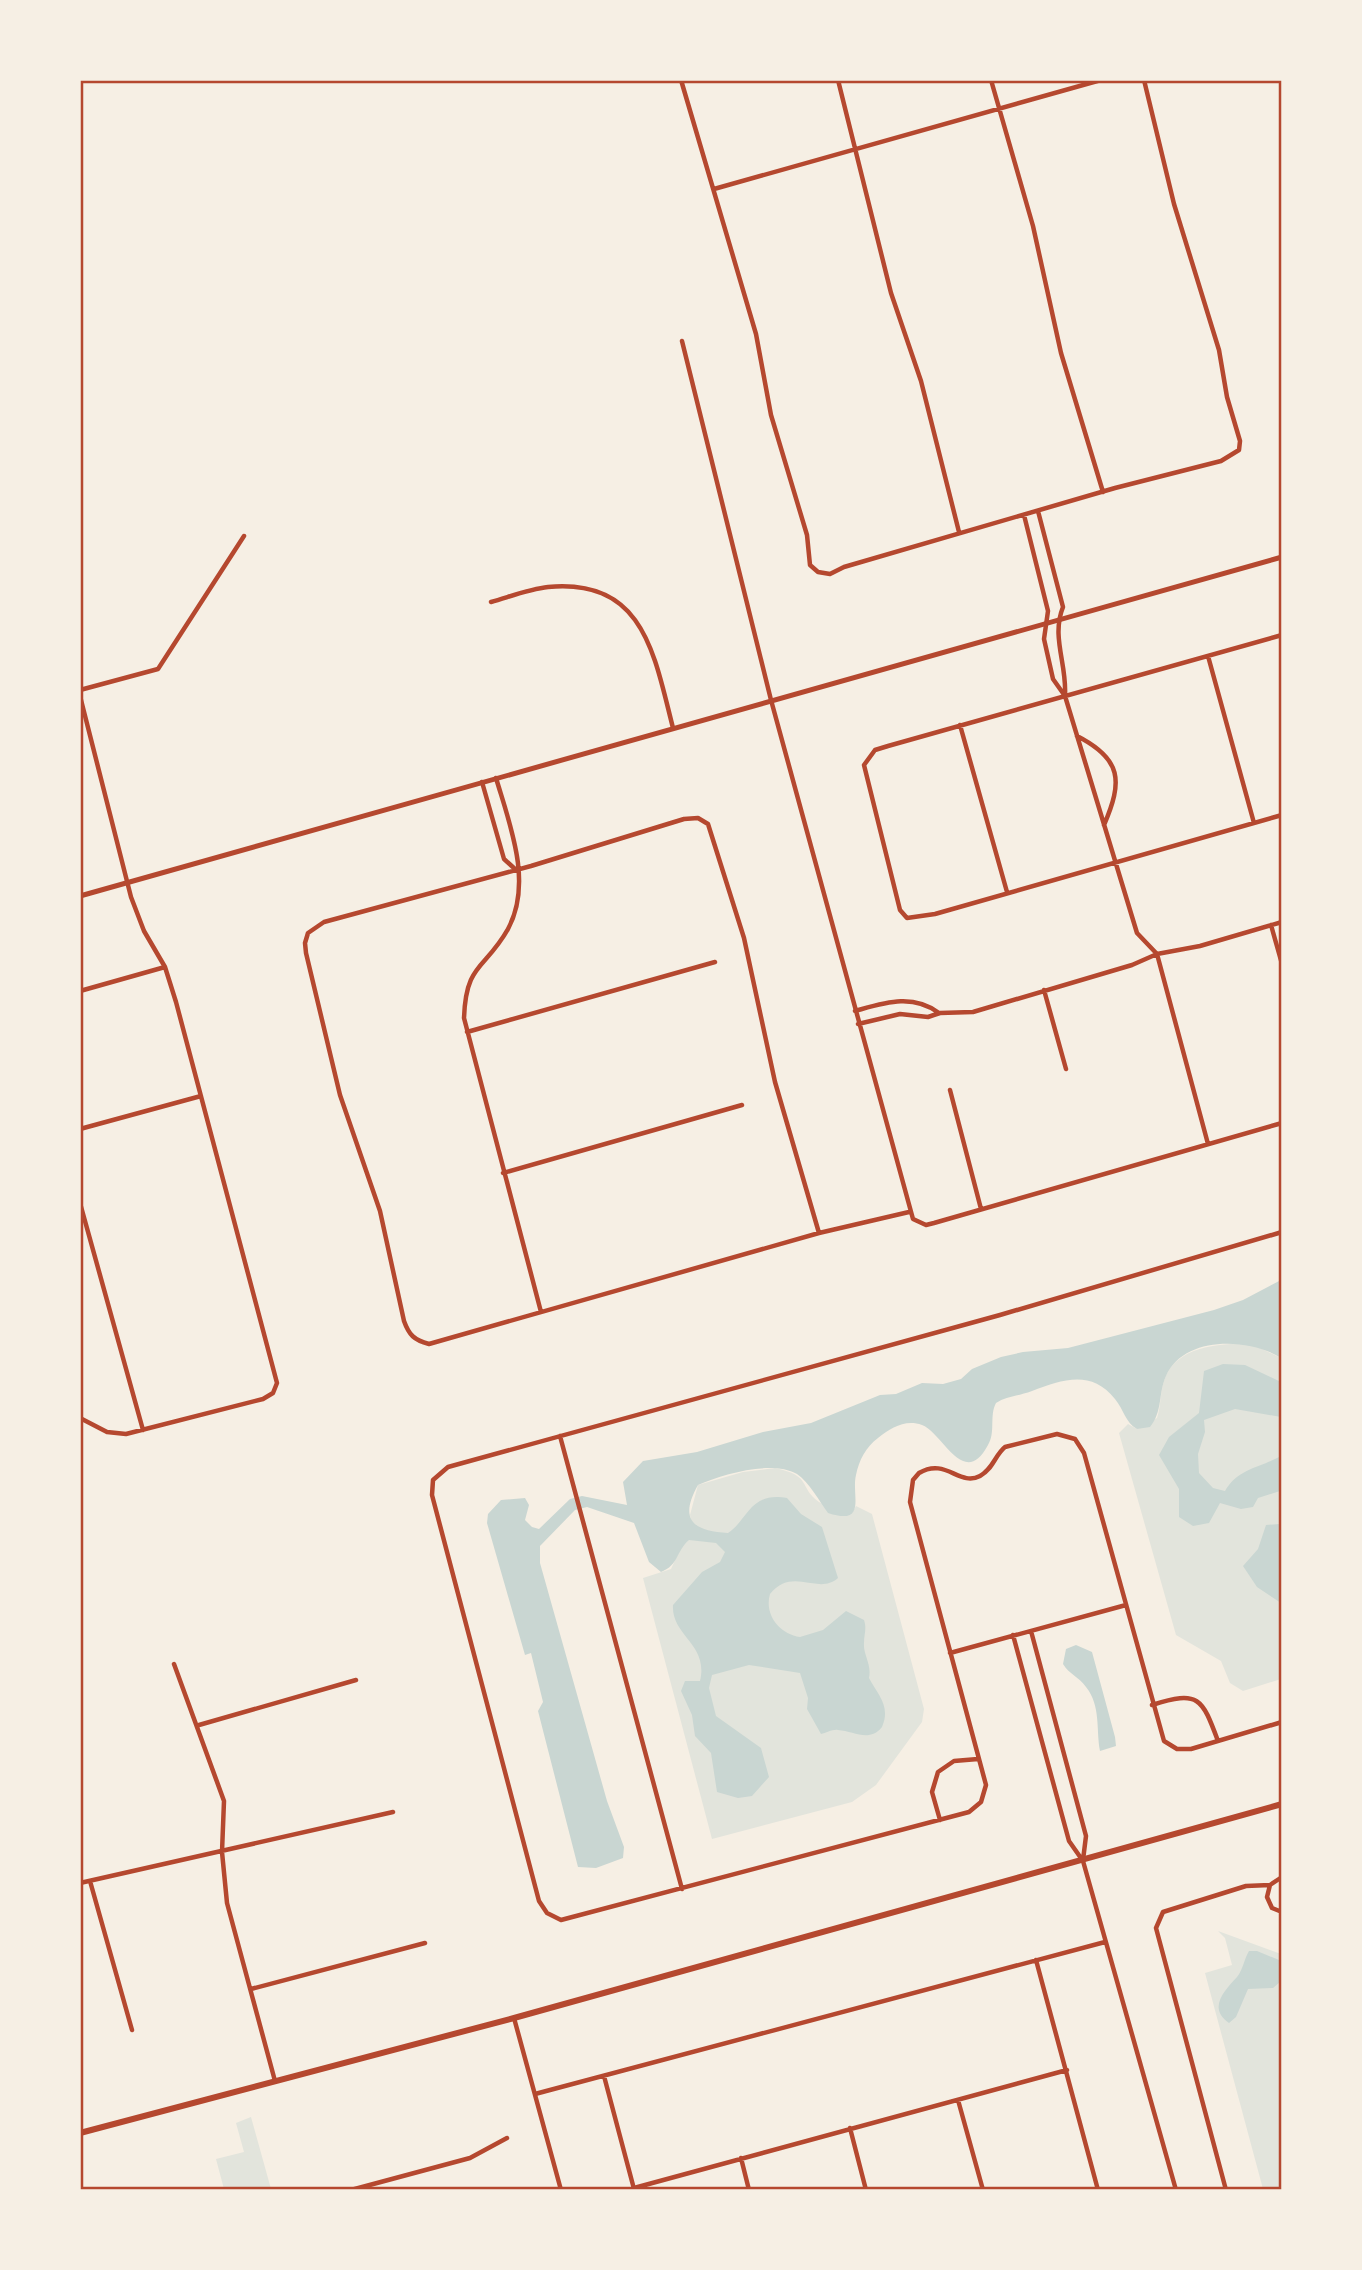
<svg xmlns="http://www.w3.org/2000/svg" width="1362" height="2270" font-family="Roboto,sans-serif">
<style>
.green{fill:#e2e4dc}
.water{fill:#c9d6d2}
.lines{fill:none;stroke-linecap:round;stroke-linejoin:round}
.minor{stroke:#b5482f;stroke-width:4.5}
.tertiary{stroke:#b5482f;stroke-width:5}
.secondary{stroke:#b5482f;stroke-width:6}
.neatline{fill:none;stroke:#b5482f;stroke-width:2.5}
</style>
<rect width="100%" height="100%" fill="#f6efe4"/>
<path class="green" d="M1249 1343 1281 1358V1679L1243 1691 1230 1683 1221 1661 1176 1635 1119 1433 1128 1424 1137 1429 1157 1418C1161 1406 1160 1393 1164 1381 1175 1346 1218 1344 1249 1343Z
M775 1468C813 1476 798 1487 819 1502 828 1507 842 1510 852 1513L856 1506 872 1514 924 1709 922 1722 876 1785 852 1802 712 1839 643 1578 671 1569 692 1524 690 1515 698 1485 743 1472Z
M1218 1931 1281 1954V2189H1263L1205 1973 1232 1965 1225 1938Z
M251 2117 271 2189H224L216 2159 244 2152 236 2123Z"/>
<path class="water" d="M1281 1280V1358C1250 1338 1184 1335 1166 1376 1158 1394 1163 1411 1150 1427L1137 1429C1125 1422 1124 1410 1115 1399 1091 1369 1062 1380 1032 1391 1019 1396 1007 1396 996 1403 989 1416 996 1432 988 1445 964 1490 943 1433 922 1425 905 1419 891 1428 878 1438 866 1447 859 1460 856 1475 851 1495 868 1526 828 1513 820 1502 809 1482 797 1474 771 1460 724 1474 698 1485 679 1519 692 1531 728 1533 748 1520 750 1491 787 1498L801 1514 822 1527 838 1578C818 1596 793 1566 770 1594 764 1614 779 1634 800 1637L823 1630 846 1611 864 1620C867 1629 864 1634 864 1643 863 1655 872 1664 869 1678 878 1695 891 1706 882 1727 869 1743 854 1731 838 1730 833 1729 826 1733 821 1734L807 1709 808 1698 800 1673 749 1665 712 1675 709 1688 716 1716 761 1748 769 1777 752 1796 738 1798 717 1792 711 1753 695 1736 692 1715 681 1691 685 1681H700C709 1644 671 1636 673 1605L702 1572 720 1562 725 1552 716 1543 689 1540C676 1551 679 1565 661 1572L649 1562 634 1523 587 1507 575 1510 540 1546V1563L607 1801 624 1847 623 1858 596 1868 578 1867 538 1711 543 1702 531 1653 525 1655 487 1523 488 1514 501 1500 525 1498 529 1505 525 1520 532 1527 539 1529 570 1499 582 1496 627 1505 623 1482 643 1461 697 1452 763 1432 811 1423 880 1395 896 1394 922 1383 943 1384 961 1379 972 1369 1001 1357 1023 1352 1068 1348 1214 1310 1243 1300Z
M1223 1364 1245 1365 1281 1382V1417L1235 1409 1204 1420 1205 1432 1198 1454 1199 1473 1213 1488 1225 1491C1238 1468 1262 1467 1281 1456L1280 1491 1258 1498 1253 1507 1241 1509 1220 1503 1209 1523 1193 1526 1179 1517V1489L1159 1455 1169 1437 1199 1413 1204 1371Z
M1281 1518 1282 1603H1281L1257 1587 1243 1566 1258 1549 1266 1525 1280 1524Z
M1076 1645 1092 1652 1115 1737 1116 1746 1100 1751C1096 1729 1101 1706 1086 1687 1079 1677 1069 1674 1063 1664L1066 1649Z
M1249 1951H1257L1279 1960 1280 1982 1273 1988 1248 1989 1236 2017 1229 2023C1207 2008 1225 1990 1237 1977 1243 1970 1244 1959 1249 1951Z"/>
<g class="lines">
<path class="minor" d="M681 80 756 334 771 415 807 535 810 565 818 572 830 574 844 567 1115 488 1221 461 1239 450 1240 441 1227 397 1219 350 1174 204 1144 80
M838 80 891 293 921 381 959 532
M991 80 1033 226 1061 353 1103 492
M714 189 1101 80
M682 341 771 700 913 1219 926 1225 934 1223 1282 1123
M1038 511 1063 607C1051 637 1067 664 1065 695
M1024 515 1048 611 1044 639 1053 679 1065 696 1137 933 1157 954 1208 1144
M491 602C509 597 529 589 548 587 644 578 654 654 673 728
M1282 635 888 746 875 750 864 765 900 910 907 918 935 914 1282 815
M1208 656 1254 823
M80 690 158 669 244 536
M80 696 131 897 144 931 165 967 176 1002 277 1383 273 1393 263 1399 126 1434 107 1432 80 1418
M960 725 1007 892
M1077 736C1122 759 1123 781 1104 825
M496 778C510 825 533 883 508 929 485 970 466 962 464 1018L541 1312
M482 782 504 859 515 869
M1271 925 1282 964
M1044 990 1066 1069
M80 991 165 967
M855 1011C884 1003 912 993 939 1013
M858 1024 900 1014 928 1017 940 1013 973 1012 1132 965 1157 954 1200 946 1282 922
M467 1032 715 962
M950 1090 981 1209
M80 1129 201 1096
M503 1173 742 1105
M80 1203 143 1430
M1282 1232 1000 1315 448 1467 433 1480 432 1495 539 1901 547 1913 561 1920 969 1812 981 1802 986 1785 910 1502 913 1480 919 1473C946 1457 959 1487 980 1476 993 1469 995 1455 1005 1447L1057 1434 1075 1439 1084 1453 1164 1741 1177 1749H1191L1282 1722
M819 1233 775 1082 744 938 708 824 698 818 684 819 531 866 324 922 308 933 305 943 306 953 340 1095 380 1211 404 1321C409 1335 414 1340 429 1344L819 1233 909 1212
M560 1436 682 1889
M1031 1631 1086 1836 1083 1860
M1013 1635 1069 1841 1083 1861 1176 2190
M950 1653 1126 1605
M174 1664 224 1801 222 1852 227 1903 275 2081
M1152 1705C1199 1690 1202 1698 1218 1741
M199 1725 356 1680
M940 1820 932 1792 938 1772 954 1761 978 1759
M1282 1877 1270 1885 1267 1897 1272 1908 1282 1912
M90 1881 132 2030
M80 1883 393 1812
M1036 1960 1098 2190
M251 1989 425 1943
M514 2018 561 2190
M604 2076 634 2189
M535 2094 1105 1942
M958 2100 983 2190
M850 2128 866 2190
M741 2158 749 2190
M634 2188 1067 2070
M351 2190 470 2158 507 2138
M1226 2190 1156 1928 1163 1912 1246 1886 1270 1885"/>
<path class="tertiary" d="M80 896 1282 557"/>
<path class="secondary" d="M80 2133 514 2018 1282 1804"/>
</g>
<rect width="1362" height="2270" fill="none" stroke="#f6efe4" stroke-width="164"/>
<rect x="82" y="82" width="1198" height="2106" class="neatline"/>
</svg>
